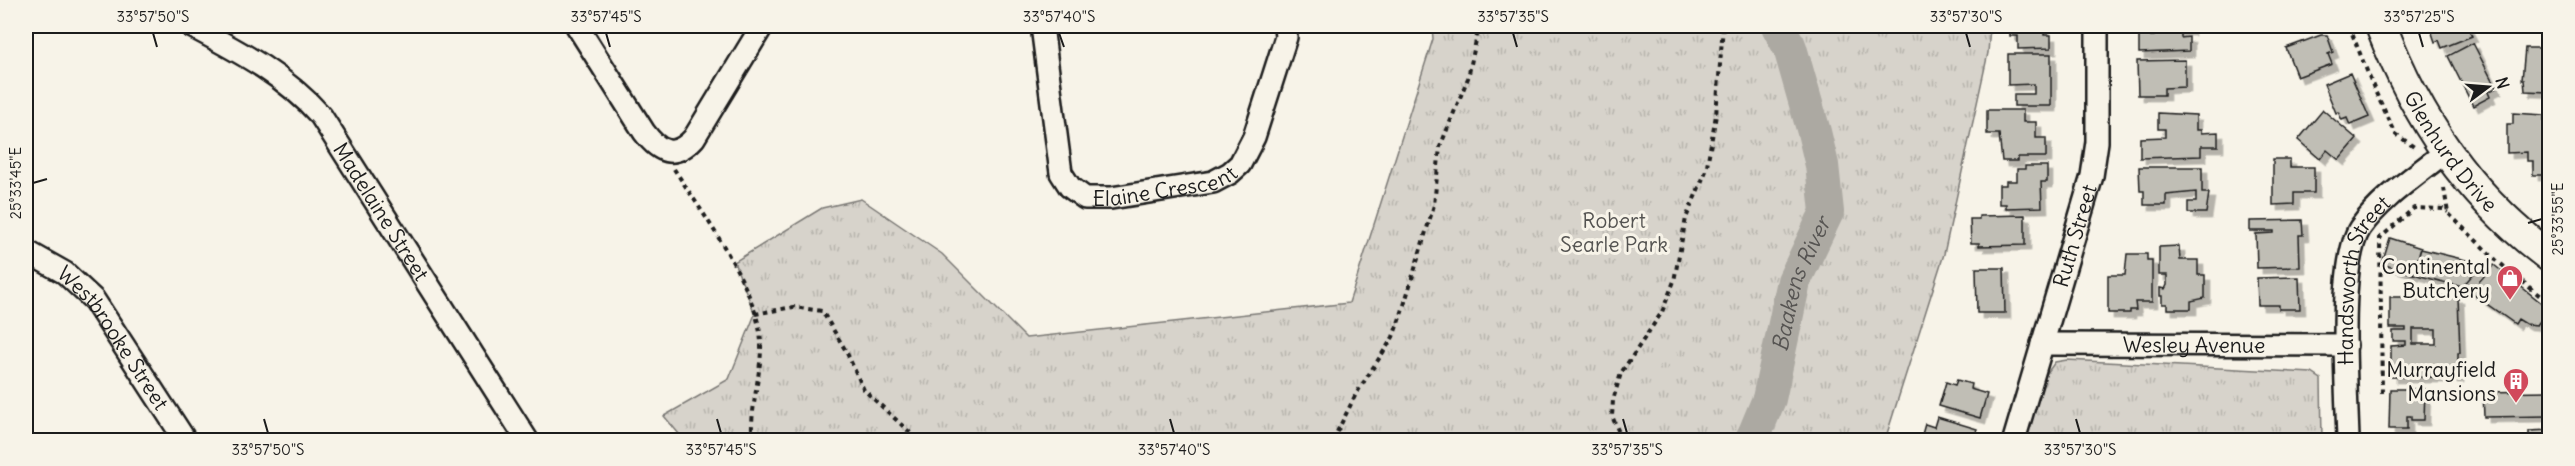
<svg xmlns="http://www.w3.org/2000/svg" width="2575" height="466" font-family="Delius,sans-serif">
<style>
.park{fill:url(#park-tufts);stroke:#7a7874;stroke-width:1.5}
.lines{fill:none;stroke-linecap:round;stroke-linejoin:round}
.river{stroke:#aca9a2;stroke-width:34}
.building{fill:#c0beb5;stroke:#1c1c1c;stroke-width:1.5;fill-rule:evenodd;filter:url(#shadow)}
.street-casing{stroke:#1c1c1c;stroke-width:26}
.secondary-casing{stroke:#1c1c1c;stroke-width:34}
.path{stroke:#1c1c1c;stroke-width:4;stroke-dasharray:4.5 4.5;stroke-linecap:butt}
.street{stroke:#f7f3e8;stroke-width:21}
.secondary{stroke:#f7f3e8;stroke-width:30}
.ticks{fill:none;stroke:#1c1c1c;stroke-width:2}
.labels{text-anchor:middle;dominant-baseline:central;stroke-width:6;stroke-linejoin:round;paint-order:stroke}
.street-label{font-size:21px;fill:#1c1c1c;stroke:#f7f3e8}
.park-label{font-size:21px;fill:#545351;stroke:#f7f3e8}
.poi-label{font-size:21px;fill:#1c1c1c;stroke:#f7f3e8;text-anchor:end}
.water-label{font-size:22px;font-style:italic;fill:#565452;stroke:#f7f3e8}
.neatline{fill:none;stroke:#1c1c1c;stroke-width:2}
.ticks-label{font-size:15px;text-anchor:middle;fill:#1c1c1c}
</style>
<defs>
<pattern id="park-tufts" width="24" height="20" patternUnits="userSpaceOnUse" patternTransform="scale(1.5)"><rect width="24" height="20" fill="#d7d3cb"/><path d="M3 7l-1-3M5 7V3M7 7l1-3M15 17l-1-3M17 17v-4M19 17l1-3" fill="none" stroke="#b8b5ae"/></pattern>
<filter id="shadow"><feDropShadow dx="5.5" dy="5.5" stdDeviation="0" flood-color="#0004"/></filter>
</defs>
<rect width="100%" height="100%" fill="#f7f3e8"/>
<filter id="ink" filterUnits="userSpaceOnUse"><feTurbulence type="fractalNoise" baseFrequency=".0167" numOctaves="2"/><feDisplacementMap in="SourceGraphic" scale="12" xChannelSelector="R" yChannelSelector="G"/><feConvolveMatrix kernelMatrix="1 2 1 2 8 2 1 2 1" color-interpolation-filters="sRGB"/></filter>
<g filter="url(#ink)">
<path class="park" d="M1432 26H1990L1988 53 1944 254 1885 440H684L664 416 729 379 755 314 734 262 822 208 861 199 942 254 1026 338 1349 303 1433 39Z
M2067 360 2312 373 2321 379 2322 440H2026L2045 376 2055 362Z"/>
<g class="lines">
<path class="river" id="s1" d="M1752 440 1769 399 1794 281 1827 212 1822 165 1814 132 1790 48 1778 26"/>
</g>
<path class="building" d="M2014 26H2044V35H2051V48L2018 49V36H2010V29H2014Z
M2154 26H2189V30H2181V38L2189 37V51L2139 53V36H2154Z
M2432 26H2467L2472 36 2442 48 2439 40 2435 42 2431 30 2434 29Z
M2321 35H2327L2333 52 2328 54 2332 64 2297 77 2286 48Z
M2473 43 2496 88 2488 92 2490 97 2473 106 2448 56Z
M2525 48H2550V92L2525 91 2524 80H2522Z
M2008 54H2051V106H2014V94H2034V84L2008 85Z
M2185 60V87L2164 88V95H2138L2137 61Z
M2350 73 2369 117 2350 125 2347 118 2342 120 2338 112 2336 113 2324 84Z
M1987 110H2023V122H2036V138H2046V157H2018V161H2002L1999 134H1987Z
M2323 110 2357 139 2339 160 2327 150 2320 159 2298 140Z
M2158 113 2196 115V130H2201V133L2218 132V146H2201V156L2140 158V138L2165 137V129H2158Z
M2513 113 2544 115V126H2550V175H2533V161H2527V152L2507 153V124H2513Z
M2273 159H2290V167H2314V193H2294V204L2273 205Z
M2025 166H2047V182H2041L2042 207 2006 208V204H1999V185H2006V181H2017V169H2025Z
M2139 167H2202V193H2209L2206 213H2188V202H2196V192L2166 195V205H2144V191H2140Z
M2025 215V245L1979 246V243H1971L1970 219H1979V216Z
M2302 220 2303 235H2299L2300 267 2257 268 2256 234 2274 233V231H2250V221Z
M2390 238 2421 248 2413 274 2382 264Z
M2179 246 2180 260H2198V275H2205V298L2191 301V309H2167V304H2162V296H2160V288L2165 289 2167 285V275H2159V247Z
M2421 249 2482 264 2462 287 2413 274Z
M2127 254H2147V260H2152V302H2135L2136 310H2130V313H2108V275H2125Z
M2494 265 2549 309 2537 325 2526 324 2518 319 2515 324 2470 292Z
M1976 268H2004L2005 313H1977Z
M2299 277 2300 309H2279V305H2258L2257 278Z
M2390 297H2458L2460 353H2458V377H2391V346L2406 345V341H2393V331H2406V328H2390ZM2413 329H2436V344H2413Z
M1957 380 1971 384 1970 389 1987 394 1980 418 1939 406 1946 382 1955 385Z
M2390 389H2425L2424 420H2411V416H2407V429H2389Z
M2550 391V416L2484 417 2483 392Z
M1937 417 1977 429 1974 440H1930L1921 438 1925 424 1934 427Z
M2550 430V440H2529V431Z
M2421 438H2472V440H2421Z"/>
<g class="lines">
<g class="street-casing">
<g id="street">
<path id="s2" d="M191 26C238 51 285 75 321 116L527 440"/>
<path d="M577 26 644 132C659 152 674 160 694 138L762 26"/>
<path id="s3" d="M1042 26 1061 173 1070 187 1085 198H1111L1213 182 1230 173 1240 164 1254 137 1286 37 1285 26"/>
<path id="s4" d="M26 251 65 273 94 300 185 440"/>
<path id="s5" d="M2042 344 2346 345"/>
<path id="s6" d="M2014 440 2092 176 2097 142V26"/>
<path id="s7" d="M2348 440C2347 393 2337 264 2360 228 2381 198 2417 175 2445 152"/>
</g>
</g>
<g class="secondary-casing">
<g id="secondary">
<path id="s8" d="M2381 26C2418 121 2467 194 2550 257"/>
</g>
</g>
<path class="path" d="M2349 26 2375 91 2396 134 2414 147
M674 169C702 212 760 292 761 344 762 371 748 417 753 440
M2444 188 2448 213 2496 260 2550 304
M755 314 793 307 822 311 846 351 864 390 918 440
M2382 393 2380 238 2414 208 2443 209 2448 212
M1333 440 1356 394 1393 337 1402 312 1434 205 1440 147 1468 78 1479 26
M1620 440V435L1612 416 1613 400 1621 373 1662 312 1674 281 1686 218 1706 171 1716 115 1723 26"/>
<use href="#street" class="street"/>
<use href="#secondary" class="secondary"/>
</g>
</g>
<path class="ticks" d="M153 33 157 47M606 33 610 47M1059 33 1064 47M1513 33 1517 47M1966 33 1970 47M2419 33 2423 47M33 183 47 179M2528 223 2542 219M264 419 268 433M717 419 721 433M1170 419 1174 433M1623 419 1627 433M2076 419 2080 433"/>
<defs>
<g id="shop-pin" transform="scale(1.35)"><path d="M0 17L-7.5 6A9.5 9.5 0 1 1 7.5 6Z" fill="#d1495b" stroke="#f7f3e8"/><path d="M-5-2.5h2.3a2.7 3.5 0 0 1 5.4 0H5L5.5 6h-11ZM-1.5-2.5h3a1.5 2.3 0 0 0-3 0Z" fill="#fff"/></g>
<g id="building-pin" transform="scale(1.35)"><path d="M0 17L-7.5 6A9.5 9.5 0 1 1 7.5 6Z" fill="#d1495b" stroke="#f7f3e8"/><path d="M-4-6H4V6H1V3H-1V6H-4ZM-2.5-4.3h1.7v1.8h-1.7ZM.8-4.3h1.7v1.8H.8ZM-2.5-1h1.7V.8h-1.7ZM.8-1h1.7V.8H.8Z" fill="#fff"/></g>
</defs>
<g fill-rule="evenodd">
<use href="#shop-pin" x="2510" y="278"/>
<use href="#building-pin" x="2516" y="381"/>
</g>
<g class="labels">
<g class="street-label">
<text stroke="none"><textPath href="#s8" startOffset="144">Glenhurd Drive</textPath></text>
<text stroke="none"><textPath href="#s3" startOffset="264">Elaine Crescent</textPath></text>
<text stroke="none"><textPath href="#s2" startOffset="272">Madelaine Street</textPath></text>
<text stroke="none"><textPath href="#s6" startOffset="213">Ruth Street</textPath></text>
<text stroke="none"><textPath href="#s7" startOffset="164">Handsworth Street</textPath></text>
<text stroke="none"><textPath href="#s4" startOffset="126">Westbrooke Street</textPath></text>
<text stroke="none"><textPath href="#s5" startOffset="152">Wesley Avenue</textPath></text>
</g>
<g class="park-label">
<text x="1614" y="220">Robert<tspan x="1614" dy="24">Searle Park</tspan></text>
</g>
<g class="poi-label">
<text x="2490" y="266">Continental<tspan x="2490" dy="24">Butchery</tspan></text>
<text x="2496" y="369">Murrayfield<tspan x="2496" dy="24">Mansions</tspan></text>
</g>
<g class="water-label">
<text stroke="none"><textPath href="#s1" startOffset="164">Baakens River</textPath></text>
</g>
</g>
<rect width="2575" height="466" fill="none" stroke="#f7f3e8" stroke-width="66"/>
<g transform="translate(2488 87) rotate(74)" stroke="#f7f3e8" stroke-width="4.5" paint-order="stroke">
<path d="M0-4.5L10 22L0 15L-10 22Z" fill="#1c1c1c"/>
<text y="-9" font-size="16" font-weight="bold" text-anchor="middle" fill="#1c1c1c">N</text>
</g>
<rect x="33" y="33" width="2509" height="400" class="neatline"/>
<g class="ticks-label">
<text x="153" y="22">33°57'50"S</text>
<text x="606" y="22">33°57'45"S</text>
<text x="1059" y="22">33°57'40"S</text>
<text x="1513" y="22">33°57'35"S</text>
<text x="1966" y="22">33°57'30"S</text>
<text x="2419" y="22">33°57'25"S</text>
<text transform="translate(16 183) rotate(-90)" y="5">25°33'45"E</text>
<text transform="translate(2558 219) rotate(-90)" y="5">25°33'55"E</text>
<text x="268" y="455">33°57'50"S</text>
<text x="721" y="455">33°57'45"S</text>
<text x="1174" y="455">33°57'40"S</text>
<text x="1627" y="455">33°57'35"S</text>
<text x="2080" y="455">33°57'30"S</text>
</g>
</svg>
